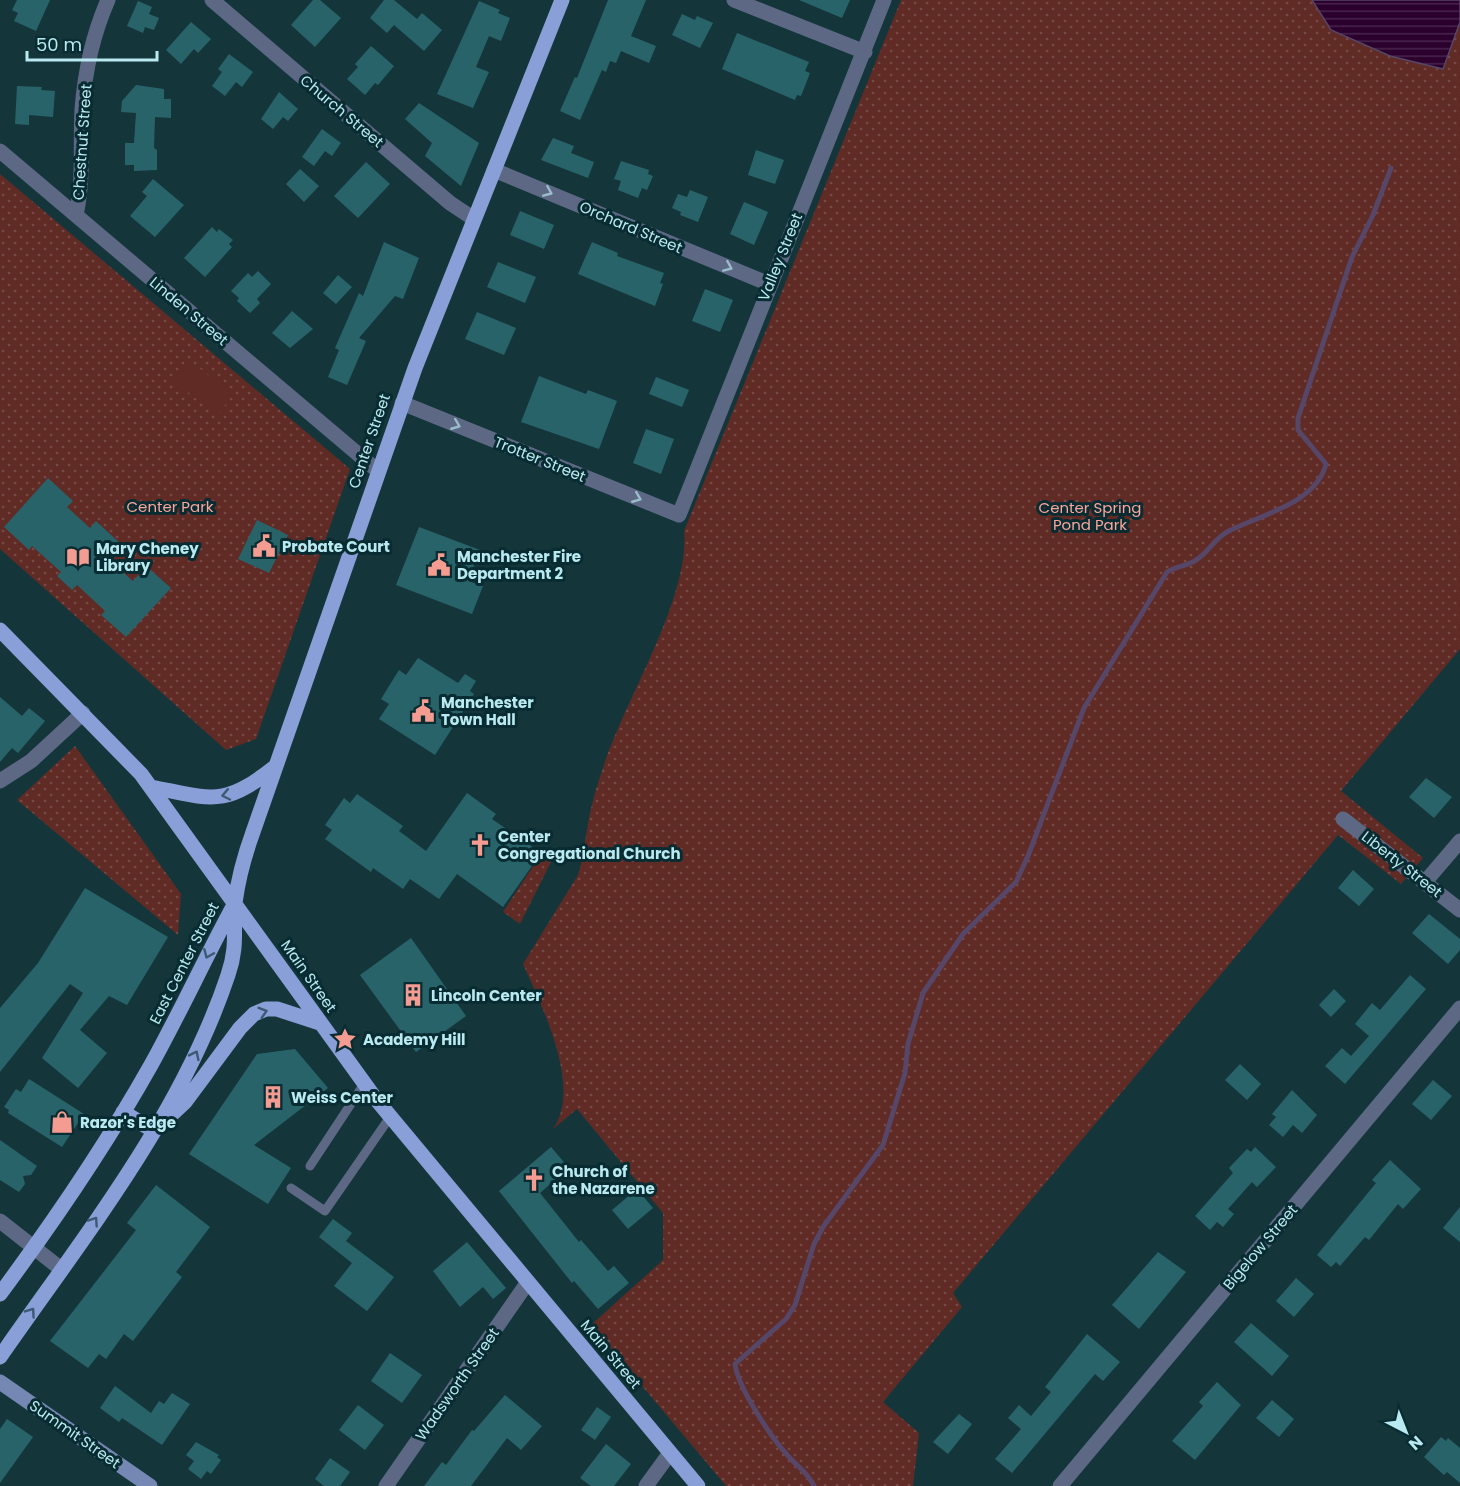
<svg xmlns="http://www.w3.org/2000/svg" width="1460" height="1486" font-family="Poppins,sans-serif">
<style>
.park{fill:url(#park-dots)}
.pitch{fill:#602a25}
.water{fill:url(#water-rules);stroke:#564668;stroke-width:1.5}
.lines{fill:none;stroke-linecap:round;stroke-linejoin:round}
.stream{stroke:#564668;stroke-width:5}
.building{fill:#29636a}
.lane{stroke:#5d6984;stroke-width:9}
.street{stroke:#5d6984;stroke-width:15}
.secondary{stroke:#7587b3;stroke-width:15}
.primary{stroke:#889fd7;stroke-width:15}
.oneway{stroke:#99bdcb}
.oneway2{stroke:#3b5a73}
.labels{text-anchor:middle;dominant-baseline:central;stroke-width:6;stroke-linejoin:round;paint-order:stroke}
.street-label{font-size:15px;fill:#b9eaf1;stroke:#082c31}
.park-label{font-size:15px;fill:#fba59b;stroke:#082c31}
.poi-label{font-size:15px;font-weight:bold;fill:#b9eaf1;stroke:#082c31;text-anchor:start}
</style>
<defs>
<pattern id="park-dots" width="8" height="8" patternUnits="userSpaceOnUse" patternTransform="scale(1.5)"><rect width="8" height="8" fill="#602a25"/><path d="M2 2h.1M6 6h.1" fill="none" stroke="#754945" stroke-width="1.8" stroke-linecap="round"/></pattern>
<pattern id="water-rules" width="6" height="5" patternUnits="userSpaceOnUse" patternTransform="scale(1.5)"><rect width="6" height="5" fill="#2b002d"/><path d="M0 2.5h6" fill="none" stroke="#48254c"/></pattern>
</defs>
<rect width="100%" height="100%" fill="#14363b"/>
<path class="park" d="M901 0H1460V649L1341 791 1423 858 1401 884 1338 835 953 1293 962 1307 883 1402 919 1433 913 1486H726L591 1325 663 1260V1213L577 1109 553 1129C583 1087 541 1005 523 964L578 875C583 860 584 845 587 830 590 809 596 788 603 768 624 701 690 599 684 531Z
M0 174 350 469 256 739 226 750 0 549Z
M75 746 181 894 178 935 17 800Z
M543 851 553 858 520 924 503 912Z"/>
<path class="pitch" d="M188 359 233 395 217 415 171 379Z"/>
<path class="water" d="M1312 0H1460V22L1443 69 1390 56 1331 30Z"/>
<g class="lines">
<path class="stream" d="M814 1486C809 1474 798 1467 789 1457 772 1439 738 1388 735 1364L786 1319 795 1305 814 1244 823 1227 883 1145 905 1073 908 1044 923 993 963 934 1016 882 1028 856 1084 708 1167 572C1176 566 1188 566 1196 560 1208 553 1214 539 1227 532 1259 515 1316 504 1326 464L1298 430V418L1352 257 1373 215 1391 168"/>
</g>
<path class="building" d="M17 0H50L36 31 14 21 18 13 12 10Z
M313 0H320L341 18 315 47 291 25Z
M384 0H394L417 19 422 13 442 30 424 51 394 25 387 33 370 18Z
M608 0H646L631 36 656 46 649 63 621 51 616 63 610 61 606 72 602 70 580 120 560 111 575 77 577 78Z
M799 0H850L842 18Z
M138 1 152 7 149 14 159 18 154 30 145 27 143 33 127 26Z
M479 1 500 10 498 13 510 18 501 41 489 36 476 67 489 72 473 108 437 94Z
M682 14 695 20 697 16 713 23 700 48 672 35Z
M191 22 211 39 198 53 194 49 181 64 166 50Z
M737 33 809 62 805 71 810 73 801 96 797 95 795 100 722 69Z
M371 46 394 66 378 85 375 83 365 95 347 79 358 67 355 64Z
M229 54 253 72 242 87 236 82 225 96 212 86 222 72 218 69Z
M136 85 164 89V99H171V118L155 117 154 148 157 150V170L134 171V165H125V143H134L136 113 121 112 122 101Z
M17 86 42 87 41 90 55 91 53 117 29 115V125L15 124Z
M279 92 298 109 288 121 283 117 273 129 261 119Z
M419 103 479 143 461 186 425 156 432 143 405 119Z
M322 129 341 143 332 156 325 151 314 166 302 157Z
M553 138 574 146 571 153 594 162 588 178 541 160Z
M756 150 784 160 775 184 748 175Z
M621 161 649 170 648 174 653 176 647 190 642 188 638 198 618 190 621 181 614 179Z
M366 162 390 184 358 218 334 196Z
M300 169 319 186 304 202 286 184Z
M153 179 184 205 155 237 130 216 147 196 142 192Z
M690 190 708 197 698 222 680 215 681 212 672 208 678 194 687 197Z
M744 202 768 212 754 245 730 234Z
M520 211 554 225 544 249 510 235Z
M212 227 217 232 219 229 233 240 229 244 232 247 205 277 184 258Z
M384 242 419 258 403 299 395 296 359 338 366 341 347 385 328 377 339 350 335 348 359 293 363 296Z
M592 242 618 253 617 256 664 273 660 283 663 284 655 306 578 274Z
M498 262 536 277 525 303 487 287Z
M258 271 271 284 257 299 260 303 250 313 237 301 239 298 231 291 248 273 252 277Z
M338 275 352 287 336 304 323 293Z
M705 289 733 300 720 332 692 321Z
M292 311 313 329 290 348 272 333Z
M477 312 516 328 504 355 465 339Z
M539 376 586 394 588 390 617 401 599 449 521 422Z
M656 377 689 390 682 407 649 394Z
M646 429 674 439 661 474 633 463Z
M48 478 73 501 67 507 90 528 96 521 122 545 109 560 133 581 146 566 171 588 126 637 101 615 105 611 77 585 72 590 57 576 61 572 32 546 29 550 4 527Z
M257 520 288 535 269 573 238 559Z
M419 527 480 550 468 581 483 586 472 614 396 585Z
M418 658 458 683 465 674 476 681 470 691 474 694 435 755 379 719 389 704 381 699 399 670 406 675Z
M0 697 22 716 29 708 45 721 18 753 12 748 0 762Z
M1426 778 1452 797 1434 818 1409 797Z
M467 793 496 814 492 819 541 853 503 907 457 874 439 899 410 879 403 889 373 868 371 872 325 839 332 830 325 825 344 798 350 803 357 794 403 826 399 831 426 851Z
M1353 870 1374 889 1359 906 1338 888Z
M85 888 168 937 127 1005 109 996 80 1030 107 1053 78 1088 42 1058 83 993 70 984 0 1072V1008L38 963Z
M1429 914 1460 939V950L1448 964 1412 933Z
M411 938 466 1016 416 1052 360 975Z
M1410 975 1426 989 1345 1084 1325 1066 1342 1048 1351 1056 1369 1036 1355 1024 1372 1003 1380 1010Z
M1334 989 1346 1001 1331 1017 1319 1005Z
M295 1049 328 1088 254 1145 291 1168 268 1204 189 1154 257 1054Z
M1240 1064 1261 1084 1247 1100 1225 1080Z
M29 1079 84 1114 62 1147 8 1113 9 1110 4 1107 16 1089 21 1092Z
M1433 1080 1452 1096 1431 1120 1412 1104Z
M1292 1090 1317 1115 1302 1133 1293 1125 1283 1137 1269 1125 1276 1117 1272 1114Z
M0 1140 37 1166 31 1175 23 1176 25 1184 19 1192 0 1180Z
M551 1147 569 1168 540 1193 579 1242 581 1240 608 1271 614 1266 629 1283 598 1309 574 1281 572 1283 499 1191Z
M1255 1147 1276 1167 1257 1187 1252 1182 1228 1209 1234 1214 1223 1227 1217 1222 1210 1230 1195 1216 1233 1173 1229 1168 1247 1149 1251 1152Z
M1390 1160 1421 1189 1403 1209 1398 1204 1369 1240 1365 1237 1340 1266 1336 1262 1331 1267 1317 1255 1376 1183 1372 1180Z
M156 1185 210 1227 176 1272 182 1277 133 1341 124 1334 106 1359 99 1354 88 1368 50 1341 136 1230 127 1223Z
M637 1189 653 1208 628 1229 612 1210Z
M1460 1207V1242L1443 1228Z
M333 1219 352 1233 346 1241 394 1277 367 1311 334 1286 352 1263 319 1237Z
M467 1242 506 1288 493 1299 483 1287 460 1307 433 1271Z
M1158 1252 1186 1272 1139 1329 1112 1305Z
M1296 1278 1314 1294 1294 1317 1276 1301Z
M1251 1323 1289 1356 1272 1376 1234 1342Z
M1087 1334 1120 1362 1103 1381 1095 1374 1012 1473 995 1459 1021 1429 1008 1418 1019 1405 1031 1416 1051 1392 1045 1387Z
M390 1353 422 1375 402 1403 371 1381Z
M1217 1382 1241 1405 1195 1460 1172 1441 1203 1406 1199 1402Z
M115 1386 151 1413 159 1401 164 1404 172 1393 190 1404 162 1445 122 1418 119 1422 100 1408Z
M505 1395 542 1426 521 1450 507 1438 471 1486H424L442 1462 446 1465 472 1430 474 1431Z
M1272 1400 1294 1419 1279 1437 1256 1418Z
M358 1405 384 1425 365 1450 339 1430Z
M597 1407 611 1417 595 1440 581 1430Z
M959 1414 972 1424 948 1454 933 1442Z
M7 1419 33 1437 0 1483V1429Z
M1441 1437 1446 1441 1448 1438 1460 1448V1483L1447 1472 1444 1475 1424 1457Z
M196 1442 219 1455 217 1457 221 1460 211 1474 207 1471 201 1479 188 1469 194 1461 186 1455Z
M606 1444 631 1464 614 1486H591L580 1478Z
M330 1458 350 1472 340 1486H324L315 1479Z"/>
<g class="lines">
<path class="lane" d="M310 1166 364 1084
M291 1188 325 1211 390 1117"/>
<path class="street" d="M212 0 450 203 474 219
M734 0 865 52
M0 151 378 471
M494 170 769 284
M76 215C84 179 80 145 82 109 85 71 93 34 108 0
M402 403 679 515 884 0
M0 781 31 761 83 713
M1343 819 1460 910
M1425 882 1460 841
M0 1221 61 1269
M386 1486 528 1282
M646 1486 670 1453
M1060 1486 1460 1008"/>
<path class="secondary" d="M0 1382 150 1486"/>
<path class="primary" d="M0 630 141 774 375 1098 698 1486
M151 787C213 799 223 808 276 766
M123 1112 154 1131 185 1102 240 1028 254 1014 266 1009H277L320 1023
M0 1294C55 1220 106 1145 151 1065 181 1011 206 956 235 903
M0 1357C84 1236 181 1116 228 975 238 946 233 931 235 903 238 880 245 854 253 832L415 368 562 0"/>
</g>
<defs><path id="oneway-chevron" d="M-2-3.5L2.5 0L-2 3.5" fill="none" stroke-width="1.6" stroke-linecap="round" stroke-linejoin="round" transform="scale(1.5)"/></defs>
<g class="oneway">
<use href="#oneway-chevron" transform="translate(548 192) rotate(23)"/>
<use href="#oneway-chevron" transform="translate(728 267) rotate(23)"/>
<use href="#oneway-chevron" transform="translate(456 425) rotate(22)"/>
<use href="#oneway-chevron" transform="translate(637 498) rotate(22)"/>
</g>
<g class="oneway2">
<use href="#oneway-chevron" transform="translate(226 795) rotate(168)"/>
<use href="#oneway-chevron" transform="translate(208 954) rotate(113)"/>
<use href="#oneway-chevron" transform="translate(263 1012) rotate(-17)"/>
<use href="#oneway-chevron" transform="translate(195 1055) rotate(-64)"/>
<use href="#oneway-chevron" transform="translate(94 1221) rotate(-56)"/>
<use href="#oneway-chevron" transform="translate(31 1312) rotate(-55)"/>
</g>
<defs>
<g id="civic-bare" transform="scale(1.8)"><path d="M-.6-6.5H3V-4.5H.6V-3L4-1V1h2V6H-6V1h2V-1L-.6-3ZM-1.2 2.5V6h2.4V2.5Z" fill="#f59c92" stroke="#082c31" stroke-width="2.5" paint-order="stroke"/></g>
<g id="library-bare" transform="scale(1.8)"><path d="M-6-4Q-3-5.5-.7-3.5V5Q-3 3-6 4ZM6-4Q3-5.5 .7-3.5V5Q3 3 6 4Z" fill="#f59c92" stroke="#082c31" stroke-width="2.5" paint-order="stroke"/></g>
<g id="church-bare" transform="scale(1.8)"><path d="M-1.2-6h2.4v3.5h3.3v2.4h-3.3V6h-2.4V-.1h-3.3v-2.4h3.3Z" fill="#f59c92" stroke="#082c31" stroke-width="2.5" paint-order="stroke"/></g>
<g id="building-bare" transform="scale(1.8)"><path d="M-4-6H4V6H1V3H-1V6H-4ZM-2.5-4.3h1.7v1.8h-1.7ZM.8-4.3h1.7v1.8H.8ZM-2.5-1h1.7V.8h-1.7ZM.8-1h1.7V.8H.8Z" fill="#f59c92" stroke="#082c31" stroke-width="2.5" paint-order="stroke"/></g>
<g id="sight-bare" transform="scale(1.8)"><path d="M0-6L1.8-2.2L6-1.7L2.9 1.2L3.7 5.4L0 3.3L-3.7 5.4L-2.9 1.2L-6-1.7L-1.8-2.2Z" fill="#f59c92" stroke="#082c31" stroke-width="2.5" paint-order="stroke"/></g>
<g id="shop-bare" transform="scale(1.8)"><path d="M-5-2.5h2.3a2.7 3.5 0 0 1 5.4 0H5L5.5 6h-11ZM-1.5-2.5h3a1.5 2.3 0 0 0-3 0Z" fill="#f59c92" stroke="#082c31" stroke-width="2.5" paint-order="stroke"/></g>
</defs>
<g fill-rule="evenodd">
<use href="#civic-bare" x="264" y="546"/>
<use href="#library-bare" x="78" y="557"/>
<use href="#civic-bare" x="439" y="565"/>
<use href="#civic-bare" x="423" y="711"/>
<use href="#church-bare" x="480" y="845"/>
<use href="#building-bare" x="413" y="995"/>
<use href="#sight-bare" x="345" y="1039"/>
<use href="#building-bare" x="273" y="1097"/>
<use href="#shop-bare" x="62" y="1122"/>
<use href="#church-bare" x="534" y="1180"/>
</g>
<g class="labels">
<g class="street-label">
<text transform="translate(342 111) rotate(40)">Church Street</text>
<text transform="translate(82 142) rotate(-86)">Chestnut Street</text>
<text transform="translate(631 227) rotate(23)">Orchard Street</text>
<text transform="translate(780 257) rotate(-68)">Valley Street</text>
<text transform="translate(189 311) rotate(40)">Linden Street</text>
<text transform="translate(369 441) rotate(-71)">Center Street</text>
<text transform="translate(540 459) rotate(22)">Trotter Street</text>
<text transform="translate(1402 864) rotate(38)">Liberty Street</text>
<text transform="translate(184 963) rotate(-63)">East Center Street</text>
<text transform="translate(309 976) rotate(55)">Main Street</text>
<text transform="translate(1260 1247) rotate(-50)">Bigelow Street</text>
<text transform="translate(611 1354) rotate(50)">Main Street</text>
<text transform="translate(457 1384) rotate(-55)">Wadsworth Street</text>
<text transform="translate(75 1434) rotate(35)">Summit Street</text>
</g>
<g class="park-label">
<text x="170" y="506">Center Park</text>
<text x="1090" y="507">Center Spring<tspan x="1090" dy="17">Pond Park</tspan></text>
</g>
<g class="poi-label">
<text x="282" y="546">Probate Court</text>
<text x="96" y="548">Mary Cheney<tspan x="96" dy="17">Library</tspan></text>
<text x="457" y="556">Manchester Fire<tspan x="457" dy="17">Department 2</tspan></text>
<text x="441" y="702">Manchester<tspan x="441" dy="17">Town Hall</tspan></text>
<text x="498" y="836">Center<tspan x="498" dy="17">Congregational Church</tspan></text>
<text x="431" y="995">Lincoln Center</text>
<text x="363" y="1039">Academy Hill</text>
<text x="291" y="1097">Weiss Center</text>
<text x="80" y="1122">Razor's Edge</text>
<text x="552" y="1171">Church of<tspan x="552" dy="17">the Nazarene</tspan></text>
</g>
</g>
<g transform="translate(1406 1432) rotate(138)" stroke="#082c31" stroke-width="4.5" paint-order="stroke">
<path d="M0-4.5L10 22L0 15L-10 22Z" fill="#b9eaf1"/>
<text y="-9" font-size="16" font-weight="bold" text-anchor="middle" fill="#b9eaf1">N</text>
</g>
<path d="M27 51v9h130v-9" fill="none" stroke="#b9eaf1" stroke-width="3"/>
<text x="36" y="51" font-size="18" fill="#b9eaf1" stroke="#082c31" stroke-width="4.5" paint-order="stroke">50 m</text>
</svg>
